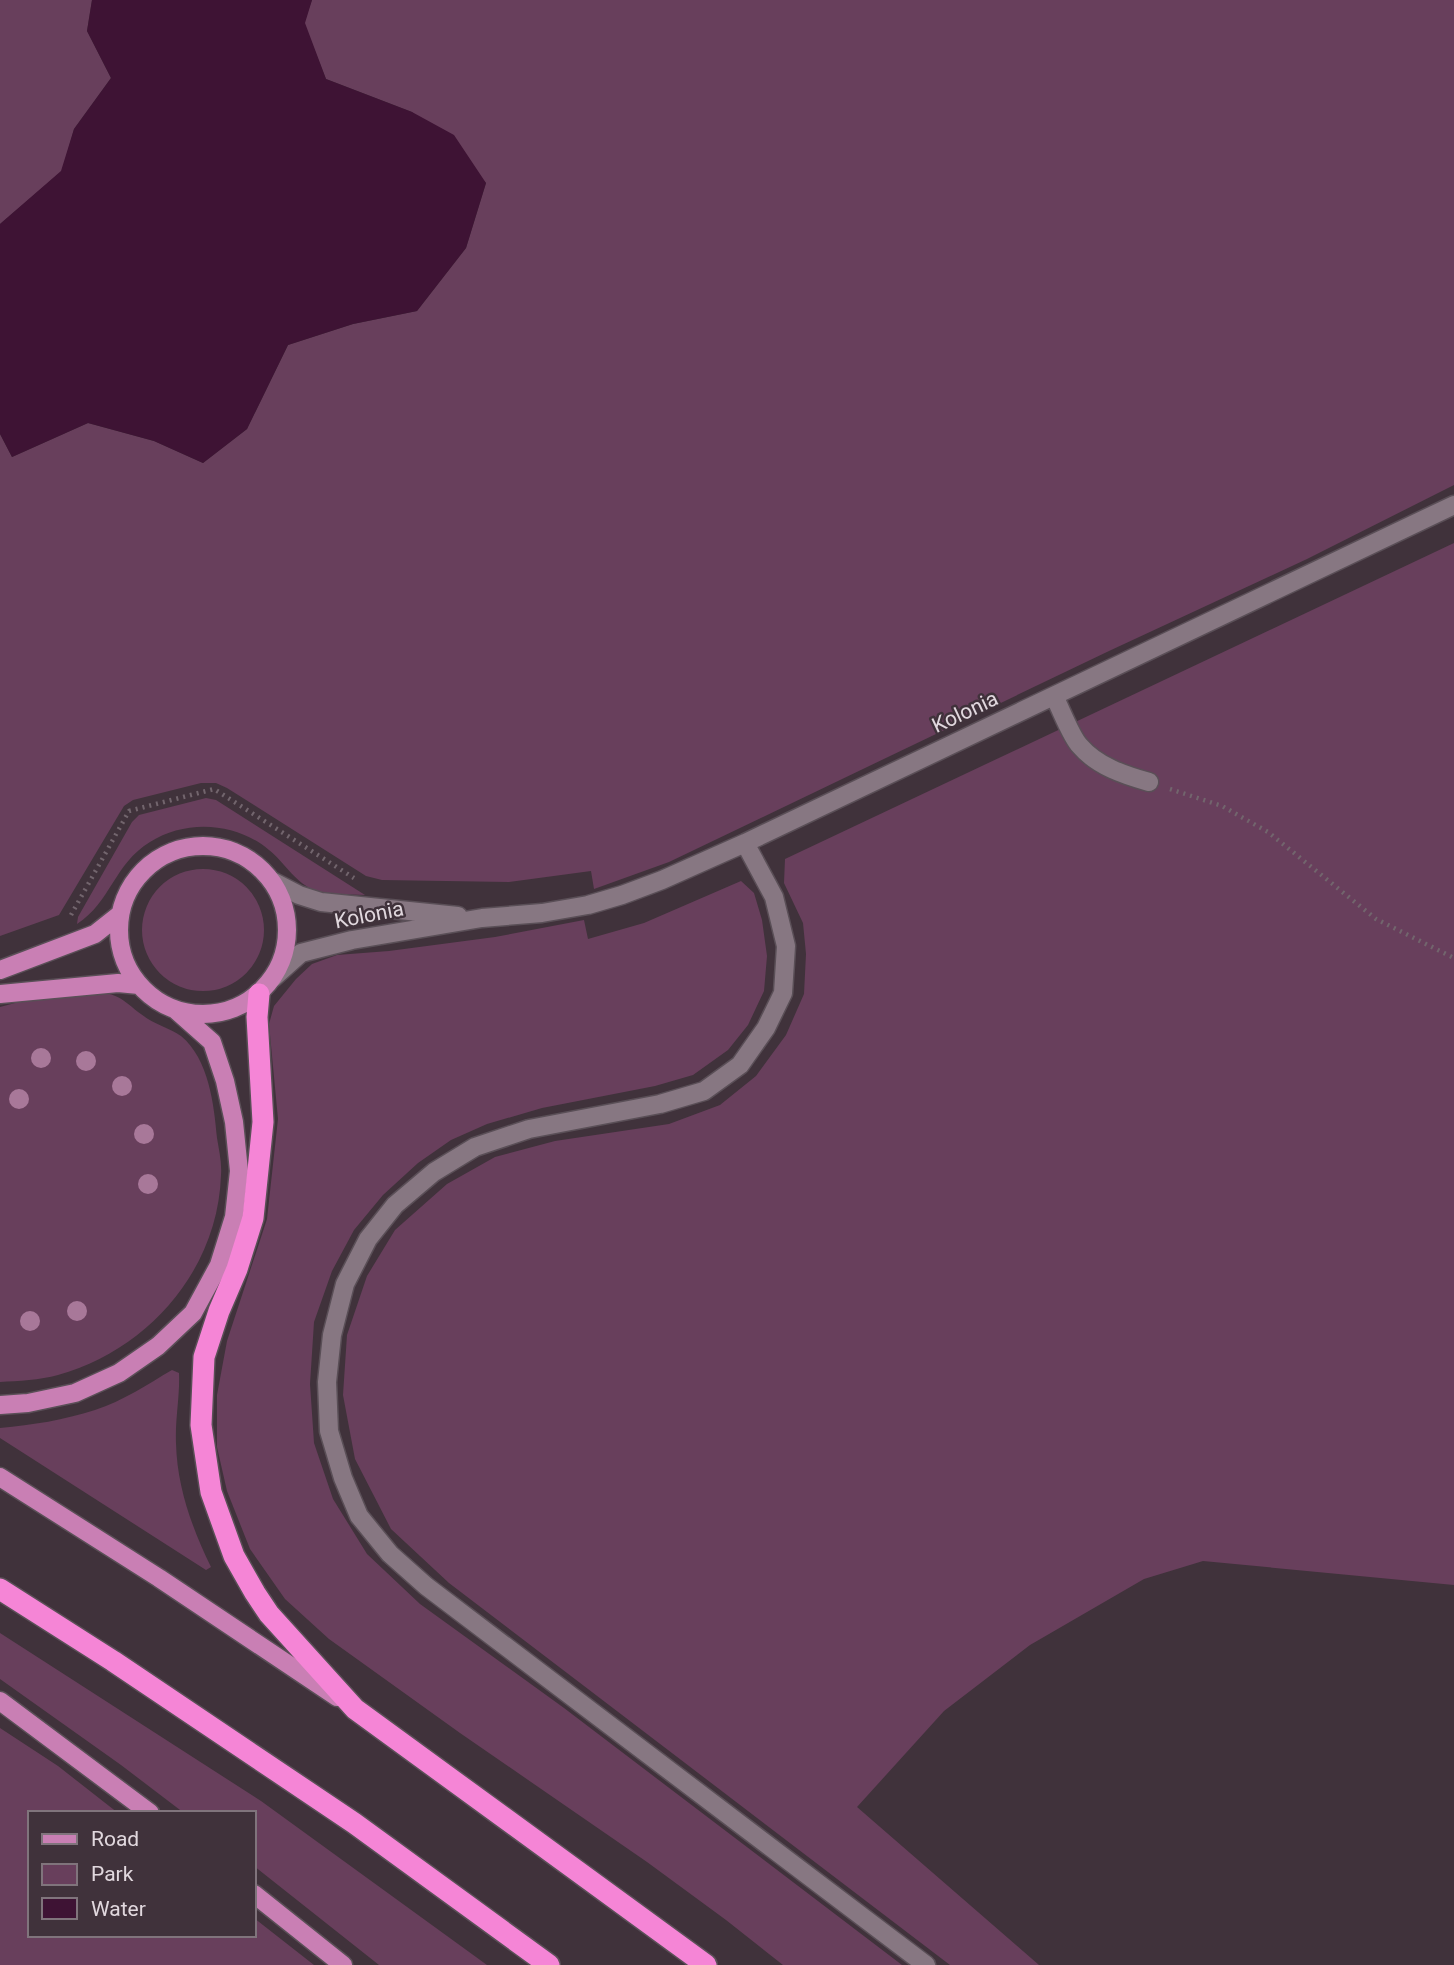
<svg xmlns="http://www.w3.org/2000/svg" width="1454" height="1965" font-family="Roboto,sans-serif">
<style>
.green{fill:#683f5c}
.water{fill:#3e1334}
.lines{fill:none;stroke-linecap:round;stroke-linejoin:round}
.minor-casing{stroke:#5a4f57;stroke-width:21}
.major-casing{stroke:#5a4f57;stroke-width:21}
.highway-casing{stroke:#5a4f57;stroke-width:24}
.path{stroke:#72656d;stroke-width:4.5;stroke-dasharray:2 5;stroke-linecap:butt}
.minor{stroke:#877782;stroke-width:18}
.major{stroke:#c97fb4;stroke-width:18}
.highway{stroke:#f585d6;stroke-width:21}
.tree{fill:#a87899}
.labels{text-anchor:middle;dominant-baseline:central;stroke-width:5;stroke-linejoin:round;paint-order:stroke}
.street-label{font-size:21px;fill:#e1d8de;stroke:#40323b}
</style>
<rect width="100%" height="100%" fill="#40323b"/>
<path class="green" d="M0 0H92L87 31 111 78 74 129 62 171 0 224Z
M312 0H1454V485L1307 559 1109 651 669 862 594 889 591 871 509 882 382 880 366 876 227 788 216 783H201L133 800 124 806 59 915 0 936V434L12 457 88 423 154 441 203 463 247 429 288 345 353 324 417 311 466 248 486 183 412 112 326 79 304 23Z
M1454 543V1585L1203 1561 1144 1579 1030 1645 944 1711 857 1807 1039 1965H950L449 1583 391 1529 355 1459 343 1395 347 1335 367 1276 395 1230 447 1184 495 1157 555 1141 669 1124 720 1105 756 1076 786 1035 804 994 806 954 803 923 784 883 785 859Z
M206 798 216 800 365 895C348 894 328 896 312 889 294 881 284 862 269 850 236 822 186 819 150 842 114 864 111 902 77 924L78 917 132 822 139 815Z
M142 930a61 61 0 1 1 122 0a61 61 0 1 1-122 0Z
M741 881 754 893 762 920 767 956 764 991 748 1025 728 1050 693 1075 655 1086 542 1108 487 1124 451 1140 418 1163 383 1195 354 1230 332 1271 314 1322 310 1384 314 1443 333 1499 367 1554 420 1604 564 1708 902 1965H783L726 1920 647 1862 460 1733 329 1639 285 1599 250 1549 227 1491 217 1447V1395L227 1341 267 1219 278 1119 269 1024 274 1006 296 979 312 964 337 955 389 951 495 937 584 920 588 939 644 923Z
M87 992C123 992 121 1001 148 1019 158 1025 171 1029 181 1036 209 1059 214 1105 217 1138 219 1150 222 1163 221 1175 218 1270 148 1350 58 1375 40 1380 18 1381 0 1382V1007L19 1002Z
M172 1370 179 1373C180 1396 175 1419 176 1443 177 1487 192 1528 211 1567L206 1570 0 1438V1428C33 1425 64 1420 95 1410 123 1401 148 1384 172 1370Z
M0 1633 261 1801 487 1965H379L254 1866V1813H184L121 1765 0 1679Z
M0 1728 58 1766 118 1813H30V1935H254V1918L314 1965H0Z"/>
<path class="water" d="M92 0H312L305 23 326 79 412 112 454 135 486 183 466 248 417 311 353 324 288 345 247 429 203 463 154 441 88 423 12 457 0 434V224L61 171 74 129 111 78 87 31Z"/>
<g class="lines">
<g class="minor-casing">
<path id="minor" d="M1054 696C1061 709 1071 737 1080 746 1097 766 1124 775 1149 782
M745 843 774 897 786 946 783 993 766 1028 740 1065 704 1091 660 1104 529 1129 475 1147 434 1172 395 1205 368 1239 345 1284 332 1335 327 1382 329 1431 343 1478 359 1516 390 1554 426 1586 926 1965
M272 881 299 895 321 902 458 916
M273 978 301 953 352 940 482 918 542 913 588 905 622 895 662 880 745 843 1454 505"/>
</g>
<g class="major-casing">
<path id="major" d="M119 930a84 84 0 1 1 168 0a84 84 0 1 1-168 0Z
M0 970 95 934 119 915
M0 994 118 983 139 985
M0 1405 28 1403 75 1393 119 1373 158 1346 193 1313 219 1265 234 1217 239 1171 234 1122 225 1081 212 1042 177 1011
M0 1477 159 1578 337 1697
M0 1701 150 1813
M254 1894 343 1965"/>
</g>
<g class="highway-casing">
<path id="highway" d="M259 994 257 1017 263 1122 253 1218 237 1269 219 1311 204 1357 201 1425 211 1492 234 1556 255 1593 269 1614 355 1709 706 1965
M0 1589 113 1661 354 1823 549 1965"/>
</g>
<path class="path" d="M1170 789 1222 806 1268 832 1376 919 1454 958
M71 915 129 811 214 789 354 878"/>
<use href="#minor" class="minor"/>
<use href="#major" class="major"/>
<use href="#highway" class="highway"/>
</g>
<g class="tree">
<circle cx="41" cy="1058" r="10"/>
<circle cx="86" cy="1061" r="10"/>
<circle cx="122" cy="1086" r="10"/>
<circle cx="19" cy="1099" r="10"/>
<circle cx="144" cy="1134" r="10"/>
<circle cx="148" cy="1184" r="10"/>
<circle cx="77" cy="1311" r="10"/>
<circle cx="30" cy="1321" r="10"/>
</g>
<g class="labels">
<g class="street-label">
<text transform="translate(965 712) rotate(-25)">Kolonia</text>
<text transform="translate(369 915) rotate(-11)">Kolonia</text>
</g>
</g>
<rect x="28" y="1811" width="228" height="126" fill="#40323b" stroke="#80747c" stroke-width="2"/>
<rect x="42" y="1834" width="35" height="10" fill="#c97fb4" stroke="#80747c" stroke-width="2"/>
<text x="91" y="1846" font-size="21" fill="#e1d8de">Road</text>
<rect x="42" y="1864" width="35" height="21" fill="#683f5c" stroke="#80747c" stroke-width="2"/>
<text x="91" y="1881" font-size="21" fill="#e1d8de">Park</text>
<rect x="42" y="1898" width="35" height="21" fill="#3e1334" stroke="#80747c" stroke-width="2"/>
<text x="91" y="1916" font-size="21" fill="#e1d8de">Water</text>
</svg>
